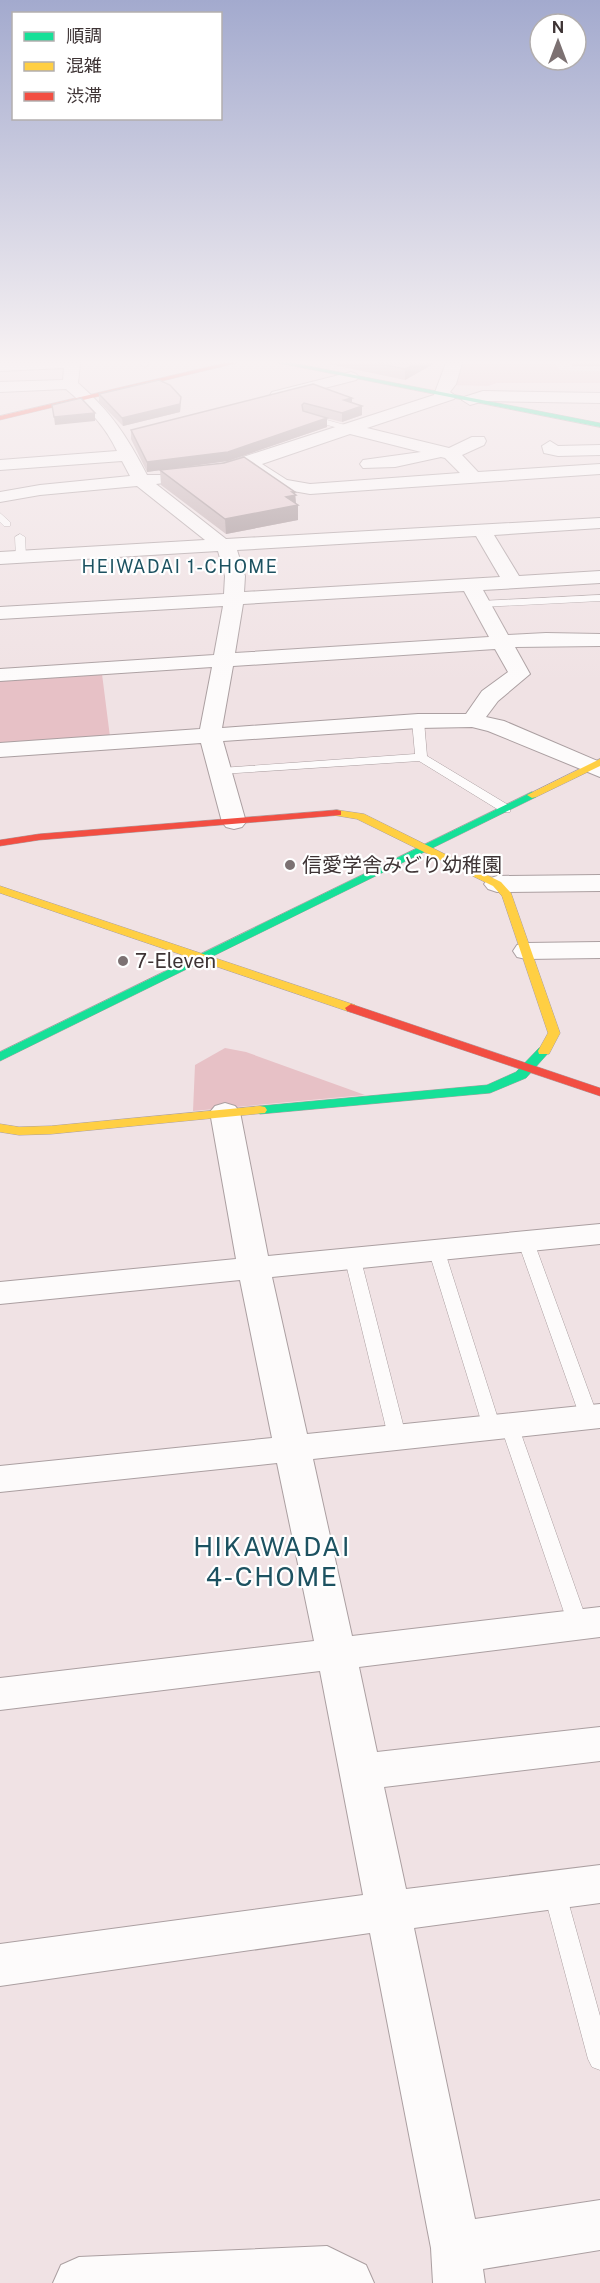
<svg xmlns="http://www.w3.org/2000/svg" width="600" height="2283" font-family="'Public Sans','Noto Sans JP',sans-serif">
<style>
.green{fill:#e7c1c6}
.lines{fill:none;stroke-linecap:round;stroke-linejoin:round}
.lane-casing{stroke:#ab9fa1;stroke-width:1}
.street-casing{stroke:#ab9fa1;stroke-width:2}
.fast-casing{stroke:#ab9fa1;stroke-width:1}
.slow-casing{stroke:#ab9fa1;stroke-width:1}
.jam-casing{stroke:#ab9fa1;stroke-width:1}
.lane{fill:#fdfbfb;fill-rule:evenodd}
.street{fill:#fdfbfb;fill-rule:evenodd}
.fast{fill:#16e098;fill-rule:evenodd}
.slow{fill:#ffcf43;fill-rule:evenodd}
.jam{fill:#f24e42;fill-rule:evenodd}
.wall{fill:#c3afb2}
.shaded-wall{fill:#9f8e91}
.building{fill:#e3cbcf;stroke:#9f8e91;stroke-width:1.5}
.poi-dot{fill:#7c7172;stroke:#fff;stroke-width:2}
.labels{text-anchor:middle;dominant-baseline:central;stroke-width:4.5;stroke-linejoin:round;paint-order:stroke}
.far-neighbourhood-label{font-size:18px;letter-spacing:1.5px;fill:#1d5261;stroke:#fff}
.poi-label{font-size:20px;fill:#3e3435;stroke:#fff;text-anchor:start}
.near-neighbourhood-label{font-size:26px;letter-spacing:1.5px;fill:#1d5261;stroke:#fff}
</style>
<rect width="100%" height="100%" fill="#f0e2e4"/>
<path class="green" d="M459 363H554L559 370 600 371V383H497L488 386 451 385Z
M102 674 110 737 0 745V680Z
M225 1048 246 1052 365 1095 193 1111 195 1065Z"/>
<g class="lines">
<g class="lane-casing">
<path id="lane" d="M142 363H150L145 367 141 365Z
M309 415 352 427 353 429 349 431 306 419 305 417Z
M0 513 10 522V526H4L0 522Z
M20 534 25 537 26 557 21 560 16 557 15 537Z
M600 595V601L482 607 477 604 482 601Z
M418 718 424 721 427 756 510 806V812H502L419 761 221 774 215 771 221 768 415 754 412 721Z
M526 1237 534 1242 598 1417 595 1421 589 1423 583 1421 580 1417 518 1242Z
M437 1247 445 1252 500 1425 503 1421 509 1419 515 1421 518 1425 588 1624 585 1629 578 1632 571 1629 568 1624 501 1427 498 1431 492 1433 486 1431 483 1427 429 1252Z
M353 1255 359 1256 361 1260 406 1436 403 1440 397 1442 391 1440 388 1436 345 1260 347 1256Z
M554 1880 562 1883 565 1890 600 2016V2070L592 2067 588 2059 543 1890 546 1883Z"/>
</g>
<g class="street-casing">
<path id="street" d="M0 363H80L78 383C111 412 127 436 147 475H164L167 479 164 483 156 484 226 539 600 518V528L494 535 519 576 600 571V583L483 590 508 635 546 633 600 634V646L515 647 530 674 498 701 486 717 504 721 600 762V777L488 731 472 727 418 728 223 741 246 822 242 827 234 829 226 827 222 822 201 743 0 757V743L200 729 212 667 0 681V669L214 655 223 606 0 619V607L224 594 225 576 218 551 0 564V552L205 540 137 486 40 495 0 502V492L40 485 130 476 122 461 0 470V460L117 451C106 427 86 406 66 389L0 392V382L63 380 64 368 0 371ZM476 536 500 577 244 592 245 576 237 550ZM464 591 489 637 235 653 243 604ZM495 649 508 672 482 691 466 714H418L222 728 233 666Z
M446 363H462L456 384 450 392 456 396 454 399 367 428 449 448 472 437H484L486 441 484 445 462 455 478 472 600 464V474L310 494 276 488 246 469 224 476 206 477 203 473 206 469 434 395ZM350 434 421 452 363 460 360 464 363 468 395 467 441 457 445 458 460 473 310 484 287 480 262 464Z
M351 372 356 374 359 377 356 380 278 400 270 395 272 392Z
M483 391 600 393V403L484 401 470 405 462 400 464 397Z
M550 441 558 446 600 445V455L558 456 544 453 542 446Z
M600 875V891L497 892 488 889 484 884 488 879 497 876Z
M600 942V958L526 959 517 957 513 951 517 945 526 943Z
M225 1103 235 1106 240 1112 268 1256 600 1224V1244L272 1277 307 1434 600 1404V1428L313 1459 352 1636 600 1607V1637L359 1667 377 1752 600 1727V1761L384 1787 406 1889 600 1865V1903L414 1928 475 2219 600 2200V2250L483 2269 485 2283H433L431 2248 370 1933 0 1986V1944L363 1895 320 1671 0 1710V1678L314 1641 277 1463 0 1492V1466L272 1438 240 1280 0 1304V1282L236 1259 210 1112 215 1106Z
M327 2246 366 2265 374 2283H53L61 2265 79 2257Z"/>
</g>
<g class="fast-casing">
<path id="fast" d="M279 363H293L600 423V427Z
M532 792 537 795 536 797 0 1061V1052Z
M544 1047 550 1051 526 1078 490 1093 260 1114 253 1110 260 1106 487 1085 516 1072 539 1048Z"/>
</g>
<g class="slow-casing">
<path id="slow" d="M600 759V766L536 797 532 798 527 795Z
M337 810 364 814 501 882 511 893 560 1033 549 1054H539L538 1051 548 1033 502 896 493 886 357 819 333 815V811Z
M0 886 355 1005 357 1008 351 1012 347 1011 0 893Z
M260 1106 265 1107 267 1110 265 1113 51 1134 19 1135 0 1132V1124L19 1127 51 1126Z"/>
</g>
<g class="jam-casing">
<path id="jam" d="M225 363H237L0 420V416Z
M337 810 341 811V815L39 840 0 846V840L39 834Z
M351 1004 600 1088V1096L347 1011 345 1008Z"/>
</g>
<use href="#lane" class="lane"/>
<use href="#street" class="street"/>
<use href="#fast" class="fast"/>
<use href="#slow" class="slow"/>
<use href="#jam" class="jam"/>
</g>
<path class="wall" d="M324 363H435L405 380Z
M572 363H600V366H572Z
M313 384 352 398V403L362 415 342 422 322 417 327 427 228 461 171 469 295 494 298 520 226 534 161 485 160 470 147 472 131 439V430Z
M99 394 181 405 180 412 123 426 99 402Z"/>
<path class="shaded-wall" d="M417 363H435L405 380V369Z
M181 397 180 412 123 426 122 418Z
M352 398V406L344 400Z
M362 406V415L342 422V413Z
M95 413V421L55 425 54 417Z
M327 418V427L228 461 147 472V462Z
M292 492H295L296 505H298V520L226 534 225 519 286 497Z"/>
<path class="building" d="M375 363H417L405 369Z
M159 380 170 385 181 397 180 404 122 418 99 394Z
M313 384 352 398 344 400 362 406 342 413 304 403 302 405 303 411 327 418 228 452 147 462 131 430Z
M81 398 95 413 54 417 52 405Z
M244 457 295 492H292L296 495 286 497 298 505 225 519 160 470 224 463Z"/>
<linearGradient id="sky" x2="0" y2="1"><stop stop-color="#a3aace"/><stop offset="0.53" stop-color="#f8f2f3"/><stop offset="1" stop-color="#f8f2f3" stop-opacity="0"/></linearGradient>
<rect width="600" height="683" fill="url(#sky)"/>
<g class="poi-dot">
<circle cx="290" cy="865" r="6"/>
<circle cx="123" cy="961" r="6"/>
</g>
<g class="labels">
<g class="far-neighbourhood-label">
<text x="180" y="566">HEIWADAI 1-CHOME</text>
</g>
<g class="poi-label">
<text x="302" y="865">信愛学舎みどり幼稚園</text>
<text x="135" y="961">7-Eleven</text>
</g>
<g class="near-neighbourhood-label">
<text x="272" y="1546">HIKAWADAI<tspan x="272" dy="30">4-CHOME</tspan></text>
</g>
</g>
<rect x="12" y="12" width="210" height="108" fill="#ffffff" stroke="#b2aeae" stroke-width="1.5"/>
<rect x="24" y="32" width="30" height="9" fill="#16e098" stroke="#b2aeae" stroke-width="1.5"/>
<text x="66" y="42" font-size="18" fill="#3e3435">順調</text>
<rect x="24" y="62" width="30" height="9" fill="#ffcf43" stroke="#b2aeae" stroke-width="1.5"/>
<text x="66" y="72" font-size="18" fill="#3e3435">混雑</text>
<rect x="24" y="92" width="30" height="9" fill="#f24e42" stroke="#b2aeae" stroke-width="1.5"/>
<text x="66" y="102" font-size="18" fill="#3e3435">渋滞</text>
<g transform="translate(558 42)"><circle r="28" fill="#ffffff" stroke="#b2aeae" stroke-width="1.5"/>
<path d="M0-4.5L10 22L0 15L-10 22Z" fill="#7c7172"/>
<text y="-9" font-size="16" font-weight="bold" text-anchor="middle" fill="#3e3435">N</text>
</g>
</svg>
